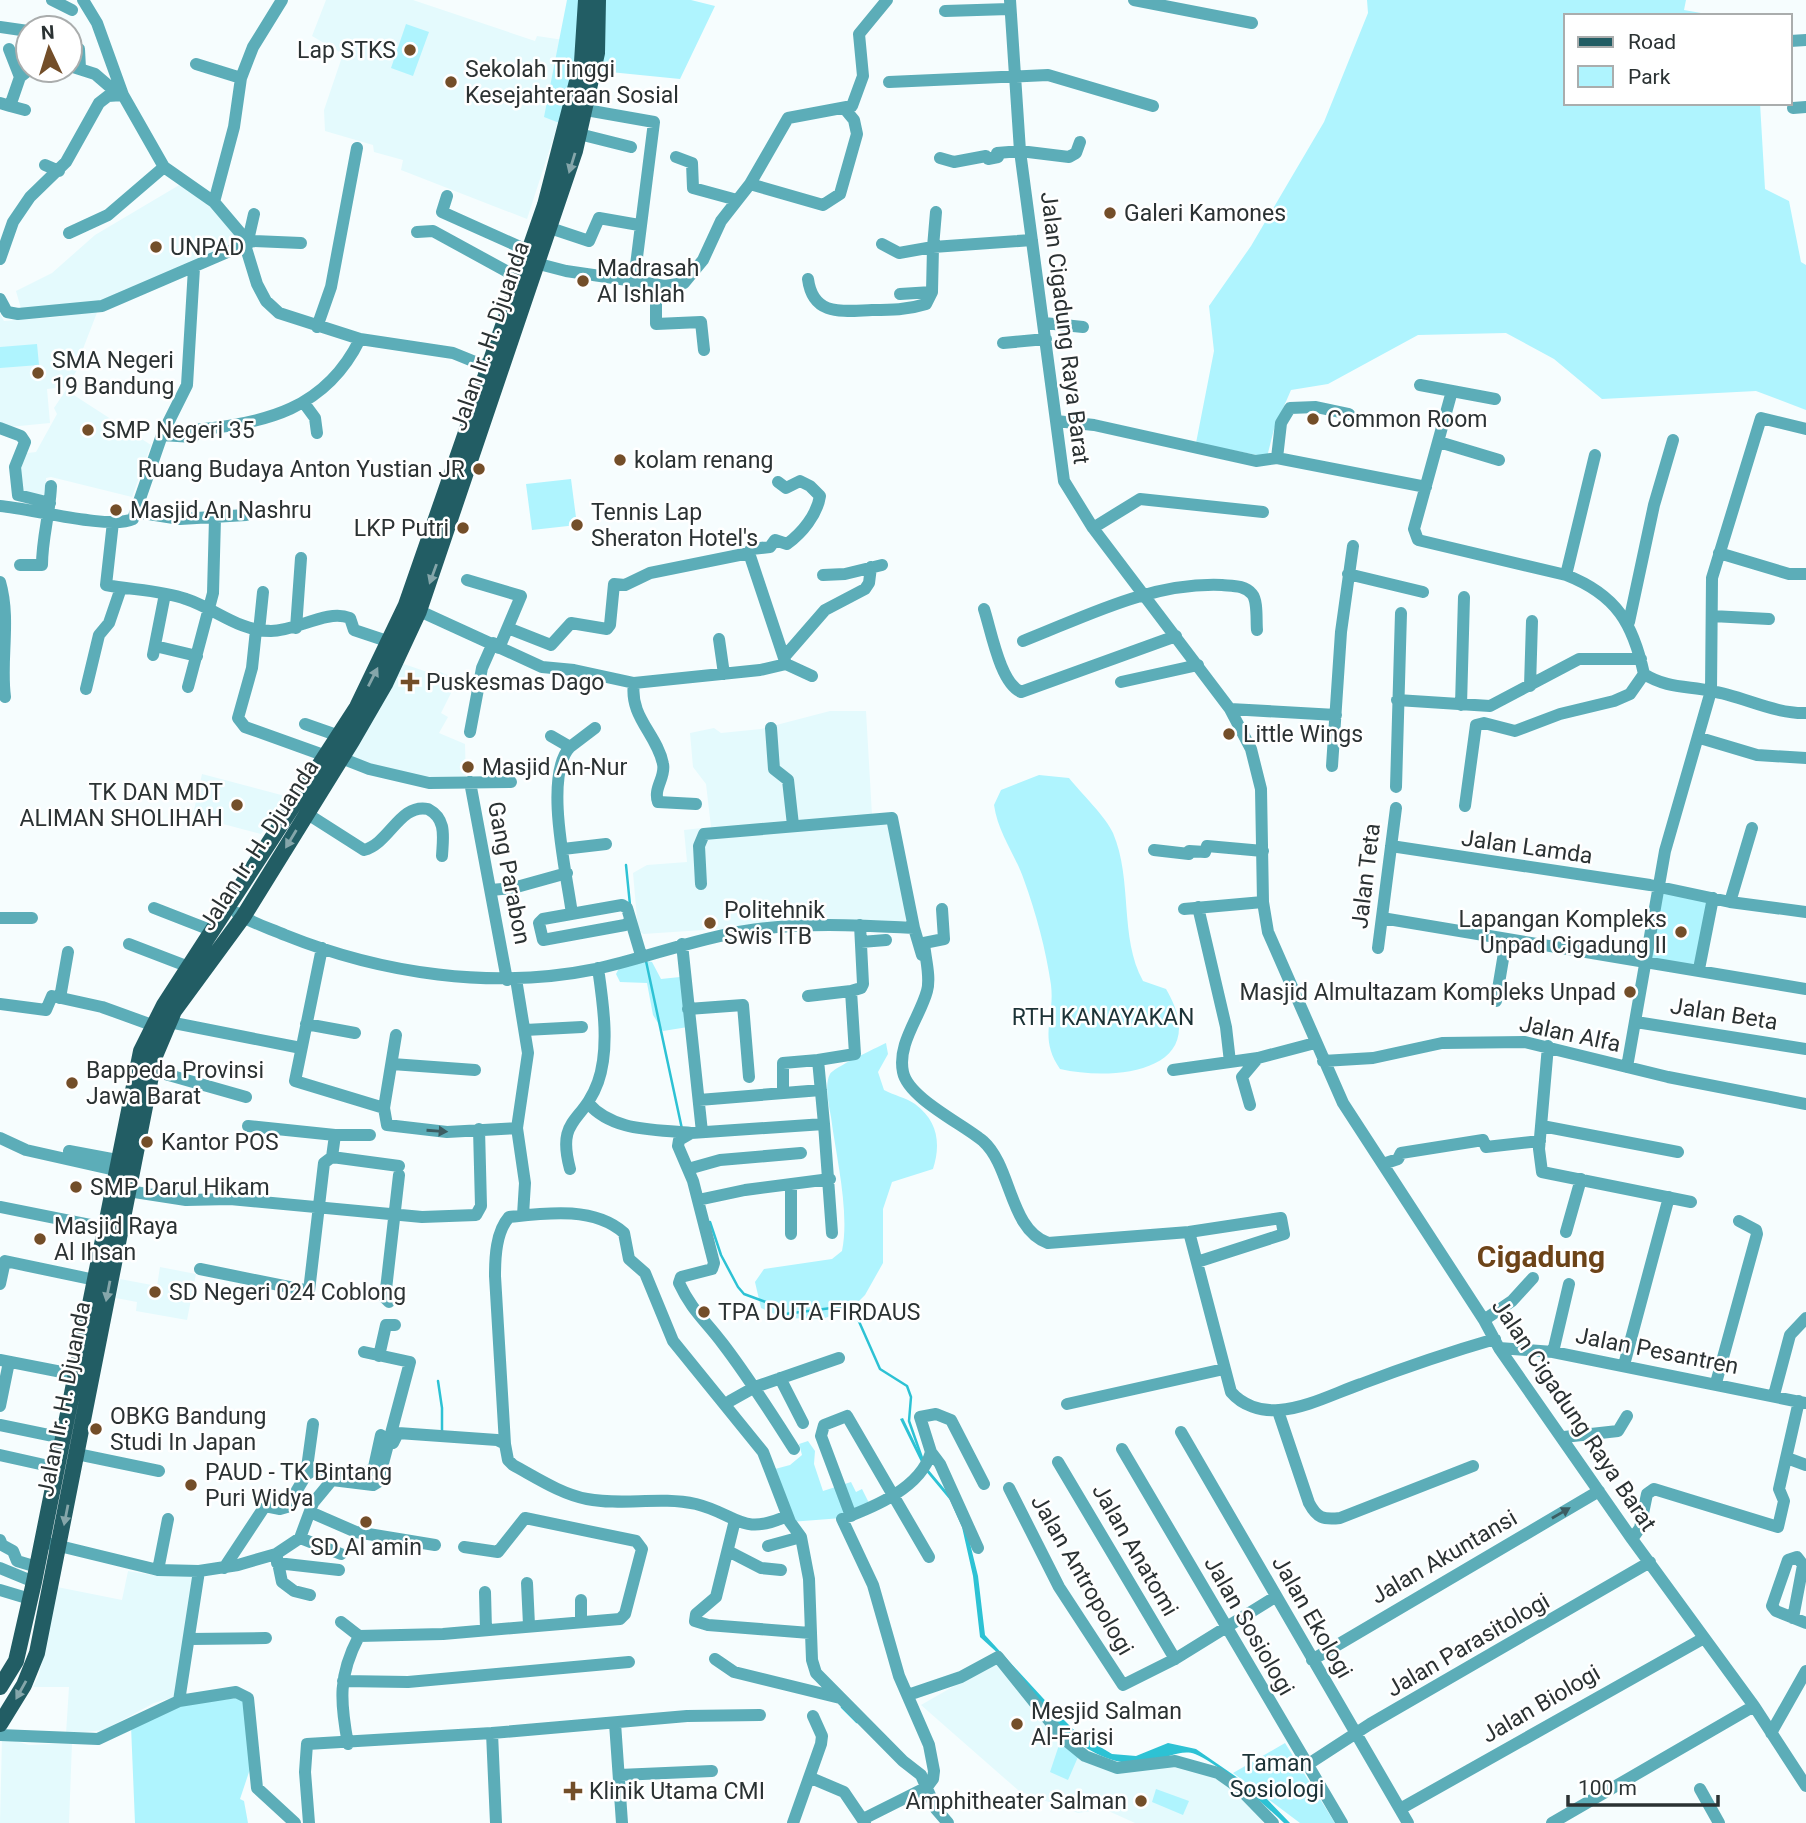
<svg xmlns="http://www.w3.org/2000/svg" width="1806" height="1823" font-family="Roboto,sans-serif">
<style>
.built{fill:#e4fafd}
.green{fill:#aff4fe}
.water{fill:#2dc2d4}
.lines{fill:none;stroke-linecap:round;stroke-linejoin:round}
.stream{stroke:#2dc2d4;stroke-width:2.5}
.minor{stroke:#5cadb8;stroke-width:12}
.major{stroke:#225d64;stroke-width:16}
.oneway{fill:#85a6aa}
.oneway2{fill:#3c5d62}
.poi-dot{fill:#734e29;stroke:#fff;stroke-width:2.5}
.labels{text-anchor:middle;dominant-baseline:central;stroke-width:5;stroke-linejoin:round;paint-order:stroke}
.poi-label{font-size:23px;fill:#2b3233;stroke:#fff;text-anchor:start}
.street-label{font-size:23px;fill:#2b3233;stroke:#fff}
.park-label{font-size:23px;fill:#1c3337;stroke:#fff}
.district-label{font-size:30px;font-weight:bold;fill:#6d4419;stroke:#fff}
</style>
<rect width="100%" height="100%" fill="#f6fdfe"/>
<path class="built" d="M326 0H413L535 41 537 36 577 42 555 133 527 219 401 170 403 160 374 152 373 145 325 131 324 110 343 54 312 36Z
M181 184 218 213 240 242 118 298 22 312 16 291 52 273 95 235Z
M98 310 81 354 85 358 66 387 47 389 50 423 9 427 0 423V314L4 321 60 317V313Z
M66 390 151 445 132 497 51 477 46 478 47 498 22 497 19 454 36 452 57 414 54 408Z
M401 663 433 674 435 670 458 679 441 713 448 717 439 733 465 744 466 781H442L347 758Z
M830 711H866L872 815 887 814 898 859 906 921 812 923 643 934 638 930 633 873 647 865 687 862 684 830 711 827 706 784 693 767 690 733 714 728 721 733 761 729Z
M202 774 285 796 261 834 208 820 193 815Z
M160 1267 196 1274 187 1320 136 1311 137 1302 116 1298 120 1279 157 1286Z
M128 1571 152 1575 197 1572 178 1696 154 1703 104 1730 66 1734 69 1687H33L39 1675 57 1587 122 1600Z
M996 1662 1094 1762H1166L1220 1776 1263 1821 1262 1823H1135L1104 1809 1078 1813 1019 1791 921 1705Z
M2 1737 29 1745 72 1743 69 1823H0Z"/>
<path class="green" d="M567 0H583L580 55 562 124 544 117Z
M605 0H691L715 6 680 79 600 71Z
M1367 0H1686L1684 10 1718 16H1566V103H1760L1765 189 1789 201 1801 262 1806 265V410L1756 391 1602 399 1554 359 1506 333 1418 335 1328 384 1291 390 1274 429 1267 457 1196 443 1214 351 1209 306 1251 246 1324 122 1368 13Z
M406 24 429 32 413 76 391 68Z
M37 344 39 365 0 368V347Z
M571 479 577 525 532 530 526 484Z
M1039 775 1069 778C1081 793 1106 817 1113 833 1133 880 1119 937 1143 981L1166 989C1214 1070 1118 1082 1060 1069 1038 1037 1055 1019 1051 985 1046 950 1036 913 1024 880 1015 854 998 833 994 805L1001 790Z
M1659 888 1712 899 1698 967 1649 960Z
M647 961 652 962 661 979 680 977 688 1027 663 1031 653 1015 647 983 620 982 616 974 619 968Z
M886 1043 888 1054 878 1072 884 1090C893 1095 907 1098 915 1104 938 1121 941 1144 933 1169L892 1182 883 1209V1263L865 1295 851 1309 822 1319 784 1318 761 1308 755 1282 764 1269 832 1259 842 1251C850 1212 836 1157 831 1117 829 1105 824 1085 830 1074 833 1068 876 1048 886 1043Z
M808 1441 815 1451 814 1464 823 1491 851 1482 856 1492 862 1489 870 1505 842 1518 790 1522 775 1469 790 1465 802 1455 799 1444Z
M243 1697 251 1766 240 1799 244 1801 248 1823H135L131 1726 161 1708Z
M1060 1742 1078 1757 1068 1780 1050 1772Z
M1285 1743 1335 1823H1300L1233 1773Z
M1156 1789 1189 1801 1183 1815 1152 1802Z"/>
<path class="water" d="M903 1418 927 1468 953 1499 966 1527 978 1576 985 1635 1053 1709 1077 1733 1112 1754 1136 1756 1168 1743 1196 1749 1264 1796 1290 1823H1284C1266 1806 1218 1763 1195 1754 1182 1749 1166 1758 1154 1761 1120 1770 1086 1752 1062 1729L1002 1657 980 1637 973 1576 962 1527 950 1500 925 1470 900 1419Z"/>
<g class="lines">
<path class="stream" d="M626 865 630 905
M646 961 682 1129
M710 1222 721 1255 738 1287 744 1294 771 1304 785 1314 847 1306 857 1317 880 1369 907 1386 911 1397 909 1421 922 1458
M438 1381 442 1408V1433
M842 1707 857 1722"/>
<path class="minor" d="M52 0 72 10
M83 0 97 23 123 95 164 167 214 202 242 235 257 284 266 301 279 313 360 339 453 353 495 370
M1010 0 1020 151 1064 481 1093 528 1230 709 1251 749 1261 789 1263 902 1268 932 1343 1103 1484 1320 1499 1348 1632 1539 1754 1706 1806 1786
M1134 0 1252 23
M945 11 1009 9
M0 27 28 31
M1790 41 1806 40
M9 49 20 77
M79 49 80 68
M196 64 241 78
M70 66 95 74 117 93
M889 82 1048 75 1153 106
M0 103 10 106 20 77 29 70
M10 106 25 110
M1793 108 1806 107
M586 110 654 122 634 281 665 286 684 283 703 260 721 221 750 184 788 118 852 106 863 76 859 34 887 0
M571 132 631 147
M676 157 692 163 693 188 737 200
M940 158 954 162 986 156 988 159 998 157 997 153 1020 151 1069 157 1076 153 1080 142
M45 165 59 171
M750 184 823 205 840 194 857 134 854 120 844 108
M447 196 442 212 529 251
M214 202 234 127 241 78 253 47 282 0
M936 212 933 247 1032 240
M550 228 589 241 599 218 639 225
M417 232 433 231 519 278
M69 233 108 215 164 167
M244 240 249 236 254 214
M0 259 13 222 30 197 66 162 99 103 108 96 123 95
M539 264 566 271 634 281
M808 279C813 317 843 311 872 310 891 310 907 310 926 304L932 292 933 247 899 253 882 244
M656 284V324L701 322 704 350
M900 294 932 292
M0 299 7 312 18 314 102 306 253 241 301 243
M1044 323 1083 327
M317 327 331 287 357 148
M1003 343 1046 339
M1420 385 1495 399
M1452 391 1414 529 1418 540 1566 575C1617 595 1633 624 1644 674 1666 688 1687 686 1711 691 1743 696 1774 714 1806 713
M304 403 315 418 317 433
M1056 421 1094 425 1256 461 1277 458
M0 428 21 436 25 442 15 467 18 495 50 503
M162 435 193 437V430C265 424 326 409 360 339
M1439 442 1499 460
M1277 458 1426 487
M1277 458 1281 423 1290 408 1316 407 1349 414
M778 482 786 488 800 481 810 486 820 496C817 515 802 533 787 544L775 540 770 547 751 549 749 553 786 664
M0 506C29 508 110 530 133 519L162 435 187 385 194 268
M136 512 180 519 246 515
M113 522 106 585C132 590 161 590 186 599 216 609 238 631 271 631 297 631 326 609 350 618L354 630 390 642
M1093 528 1140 499 1263 512
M1719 553 1789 574H1806
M20 565H42C42 538 50 513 51 486
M1348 574 1423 592
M823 575 845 574 882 565
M1566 575 1595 455
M467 580 521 596 499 648
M0 582C11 620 0 660 5 697
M413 608 542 667 574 670 634 683 760 670 786 664
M984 609C991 630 1000 683 1021 692L1176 636
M1712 616 1769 619
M1629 622 1654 505 1673 440
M296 628 301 558
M508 628 551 645 571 623 607 629 610 625 614 584 625 585 650 573 749 553
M256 630 252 668 238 718 245 727 326 756
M259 631 263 592
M719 639 724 674
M1023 641C1087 616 1151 582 1222 585 1232 586 1245 585 1252 594 1258 601 1256 620 1257 630
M155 646 197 656
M153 655 165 594
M785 656 825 610 865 589 869 583 871 567
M786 664 812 676
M1121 682 1198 665
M634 683C629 717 657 734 663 764 666 777 653 788 658 802L696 804
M1530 686 1532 621
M188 687 213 593 215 518
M86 689 99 635 109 623 121 588
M1397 700 1490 706 1579 659H1641
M1461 705 1464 597
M1230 709 1336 715
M305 724 345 738
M771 728 774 769 788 780 793 825
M470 732 482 668 493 643
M551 736 570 747C543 776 567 875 572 914
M1700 738 1757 755 1806 758
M570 747 595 728
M341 758 369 769 429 783 511 782
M1332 766 1341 632 1353 546
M470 782 507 980
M1396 787 1401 613
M1465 806 1476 725 1484 723 1515 731 1560 714 1614 701 1630 694 1644 674
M306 813 364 850C389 844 400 803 428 809 447 819 443 837 442 856
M1391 846 1650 885 1730 902 1806 912
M563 849 606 844
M1154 850 1189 854V851L1205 852 1207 846 1263 851
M701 884 699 846 704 834 892 818 914 928
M491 890 513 888 567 873
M1730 902 1752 828
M1198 907 1226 1027 1230 1062
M154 908 213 931
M942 909 944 939 924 943C925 957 931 977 927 991 920 1017 897 1044 903 1072 908 1098 963 1124 983 1141 1012 1167 1009 1229 1048 1243L1189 1232 1281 1218 1284 1234 1197 1262
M1184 909 1263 902
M237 913C251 923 269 928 285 935 382 974 493 990 596 969 646 958 694 939 745 931 800 922 858 925 914 928L922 955
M0 918H32
M1382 918 1806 989
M629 922 625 925 543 940 539 923 543 919 622 905 627 908 641 955
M861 942 886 940
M129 944 189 967
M682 944 702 1132
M322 948 295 1081 384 1108
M1378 948 1396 808
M1699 969 1713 898
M808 996 851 991
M60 998 68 952
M1496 1001 1506 941
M0 1004 46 1010 52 996 102 1007 152 1025
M688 1009 743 1005 749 1077
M169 1022 301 1048
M1636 1022 1806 1049
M306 1024 355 1033
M525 1030 582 1027
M396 1035 384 1108 387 1125 447 1132 517 1128 528 1053 516 979
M1548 1046 1539 1149 1542 1172 1691 1202
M1323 1061 1373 1058 1442 1043 1525 1042 1668 1077 1806 1104
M392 1064 475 1070
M1627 1067 1665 851 1711 691 1712 578 1761 418 1806 429
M151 1070 246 1097
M1173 1070 1258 1058 1315 1043
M783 1092V1063L818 1060
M699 1100 821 1090
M588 1103C613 1132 655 1129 691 1133
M1250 1105 1242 1077 1258 1058
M824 1124 818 1060 855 1054 851 991 861 988 863 984 860 925
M1542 1126 1678 1152
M517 1128 525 1183 523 1215
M335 1135H370
M0 1138 26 1150 115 1170
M69 1151 117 1160
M332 1157 399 1166
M1383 1164 1398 1159 1401 1153 1483 1140 1486 1147 1540 1141
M570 1169C556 1117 583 1124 598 1082 610 1048 603 1003 598 968
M688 1169 720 1160 801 1153
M791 1184V1234
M128 1191 186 1200 230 1199 422 1217 476 1215 481 1206 479 1129
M698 1200 745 1190 830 1179
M0 1207 105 1228
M1189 1232 1231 1392C1242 1405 1261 1412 1279 1410 1307 1408 1335 1393 1361 1384 1406 1367 1450 1352 1495 1339
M1566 1232 1581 1179
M200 1269 309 1291 324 1163 332 1157 335 1135 248 1126
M0 1284 5 1261 95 1280
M389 1302 385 1298 399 1175
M1484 1320 1512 1301 1533 1278
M1499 1348 1553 1352 1805 1403
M1553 1352 1569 1284
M379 1356 386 1325H395
M0 1360 77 1375
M1624 1365 1669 1197
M780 1378 803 1423
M1716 1383 1757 1234 1756 1230 1739 1221
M1774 1395 1790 1335 1806 1318
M730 1401 755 1387 839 1358
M1067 1404 1224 1369
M0 1406 9 1362
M1278 1411 1309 1503C1317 1518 1323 1520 1340 1518L1473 1466
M0 1425 63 1438
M1181 1432 1408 1823
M1564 1437 1618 1431 1627 1416
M393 1443 398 1433 497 1440 505 1444 508 1460 513 1465C537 1478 561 1494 587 1499 622 1506 659 1496 696 1504 737 1514 741 1537 787 1516
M505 1444 495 1276C495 1257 496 1232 509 1217 545 1213 594 1206 624 1233L629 1259 645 1273 673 1341 763 1452 790 1522 801 1537 809 1579 812 1660 816 1673 903 1761 921 1775 936 1809 948 1823
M794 1449C771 1413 749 1378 723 1344 706 1321 692 1311 679 1283L681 1277 712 1269 714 1263 693 1181 678 1146 679 1140 691 1133 824 1124 832 1233
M1122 1449 1342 1823
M931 1452 940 1464 978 1548
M77 1454 159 1471
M0 1455 58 1468
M1787 1458 1806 1465
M1058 1462 1175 1659
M306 1475 313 1424
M1009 1488 1059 1587 1123 1685 1175 1659 1275 1597
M310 1512 356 1532 435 1545
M851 1516 821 1436 824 1425 847 1416 929 1557
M735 1520 716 1597 696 1614 695 1621 708 1625 810 1633
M300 1538 341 1554
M1632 1539 1640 1528 1647 1494 1654 1489 1778 1527 1784 1501 1779 1489 1799 1401
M0 1540 2 1545 13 1551 17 1561 37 1567
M43 1542 158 1570 199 1571 238 1565 276 1554 300 1538 313 1503 332 1480 373 1485 378 1482 410 1362 364 1352
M768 1546 801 1537
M728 1551 761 1568 781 1570
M277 1558 282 1582 294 1591 310 1595
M277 1563 339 1570
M0 1568 34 1582
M224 1568 265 1506 280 1509 287 1507 306 1475 314 1470 367 1473 374 1467 381 1435
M158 1570 168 1519
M527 1583 529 1625
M0 1590 30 1599
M485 1592 486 1630
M1793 1618 1803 1565 1797 1557 1788 1560 1772 1606 1776 1611 1806 1623
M341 1622 359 1636
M581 1622V1600
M190 1639 266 1638
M715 1659 734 1672 840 1698
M1312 1660 1599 1491
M343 1681 408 1682 629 1662
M908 1695 961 1677 998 1657 1063 1738 1085 1756 1117 1768 1175 1761 1218 1773 1238 1787 1273 1823
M179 1701 199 1571
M615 1723 622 1823
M492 1733 687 1716 760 1715
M1771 1733 1806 1671
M0 1735 98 1739 179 1701 236 1692 248 1698 257 1788 295 1823
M348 1744C340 1701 338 1676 359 1636L443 1634 620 1619 625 1614 642 1549 636 1541 525 1518 498 1552 464 1547
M1307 1765 1370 1724 1650 1562
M619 1775 712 1771
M811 1778 844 1792 865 1823
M1700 1789 1719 1823
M1400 1809 1704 1638
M863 1819 927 1787 933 1779 934 1771 929 1745 899 1676 873 1585 842 1519C874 1507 921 1488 931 1452L920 1417 936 1414 951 1420 984 1484
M309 1823 305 1772 307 1744 492 1733 496 1823
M793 1823 821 1744 822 1736 813 1716
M1552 1823 1754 1706"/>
<path class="major" d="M0 1687 16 1661 34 1582 141 1051 164 1005 357 707 406 605 545 205 582 62 586 0
M0 1724 24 1685 37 1653 155 1056 174 1011 243 917 352 741 385 684 419 611 575 151 597 53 598 0"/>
</g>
<defs><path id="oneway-solid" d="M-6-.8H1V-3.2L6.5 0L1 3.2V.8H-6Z" transform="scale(1.75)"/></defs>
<g class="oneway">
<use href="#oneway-solid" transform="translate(572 163) rotate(107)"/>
<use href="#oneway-solid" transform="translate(433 574) rotate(110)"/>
<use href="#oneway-solid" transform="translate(373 677) rotate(-63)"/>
<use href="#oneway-solid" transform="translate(291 839) rotate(121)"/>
<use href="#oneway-solid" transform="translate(108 1291) rotate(101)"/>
<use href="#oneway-solid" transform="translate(66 1515) rotate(101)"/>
<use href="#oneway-solid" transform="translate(21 1690) rotate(119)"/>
</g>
<g class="oneway2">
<use href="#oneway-solid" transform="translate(437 1131) rotate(4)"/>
<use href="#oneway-solid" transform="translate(1561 1513) rotate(-30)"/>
</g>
<g class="poi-dot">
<circle cx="410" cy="50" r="7"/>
<circle cx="451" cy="82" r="7"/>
<circle cx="1110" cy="213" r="7"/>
<circle cx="156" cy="247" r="7"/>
<circle cx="583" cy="281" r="7"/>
<circle cx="38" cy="373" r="7"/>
<circle cx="1313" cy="419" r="7"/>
<circle cx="88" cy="430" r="7"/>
<circle cx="620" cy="460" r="7"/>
<circle cx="479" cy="469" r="7"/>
<circle cx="116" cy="510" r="7"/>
<circle cx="577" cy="525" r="7"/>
<circle cx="463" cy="528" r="7"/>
<path d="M406.5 671.5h7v7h7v7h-7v7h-7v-7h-7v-7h7z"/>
<circle cx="1229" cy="734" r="7"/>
<circle cx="468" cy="767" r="7"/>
<circle cx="237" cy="805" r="7"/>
<circle cx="710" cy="923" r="7"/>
<circle cx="1681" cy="932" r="7"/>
<circle cx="1630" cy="992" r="7"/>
<circle cx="72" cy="1083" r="7"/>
<circle cx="147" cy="1142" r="7"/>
<circle cx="76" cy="1187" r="7"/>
<circle cx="40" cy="1239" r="7"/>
<circle cx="155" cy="1292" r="7"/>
<circle cx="704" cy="1312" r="7"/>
<circle cx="96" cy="1429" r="7"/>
<circle cx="191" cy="1485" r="7"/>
<circle cx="366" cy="1522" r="7"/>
<circle cx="1017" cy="1724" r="7"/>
<path d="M569.5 1780.5h7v7h7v7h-7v7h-7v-7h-7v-7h7z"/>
<circle cx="1141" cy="1801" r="7"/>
</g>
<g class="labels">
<g class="poi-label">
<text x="396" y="50" text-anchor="end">Lap STKS</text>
<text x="465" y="69">Sekolah Tinggi<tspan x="465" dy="26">Kesejahteraan Sosial</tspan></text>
<text x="1124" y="213">Galeri Kamones</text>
<text x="170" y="247">UNPAD</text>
<text x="597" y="268">Madrasah<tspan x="597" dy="26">Al Ishlah</tspan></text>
<text x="52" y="360">SMA Negeri<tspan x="52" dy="26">19 Bandung</tspan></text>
<text x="1327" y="419">Common Room</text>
<text x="102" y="430">SMP Negeri 35</text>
<text x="634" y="460">kolam renang</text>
<text x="465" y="469" text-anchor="end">Ruang Budaya Anton Yustian JR</text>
<text x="130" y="510">Masjid An Nashru</text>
<text x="591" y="512">Tennis Lap<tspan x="591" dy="26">Sheraton Hotel's</tspan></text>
<text x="449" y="528" text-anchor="end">LKP Putri</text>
<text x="426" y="682">Puskesmas Dago</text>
<text x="1243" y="734">Little Wings</text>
<text x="482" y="767">Masjid An-Nur</text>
<text x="223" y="792" text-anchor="end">TK DAN MDT<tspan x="223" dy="26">ALIMAN SHOLIHAH</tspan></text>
<text x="724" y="910">Politehnik<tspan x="724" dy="26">Swis ITB</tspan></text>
<text x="1667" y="919" text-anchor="end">Lapangan Kompleks<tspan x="1667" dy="26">Unpad Cigadung II</tspan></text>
<text x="1616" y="992" text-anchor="end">Masjid Almultazam Kompleks Unpad</text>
<text x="86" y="1070">Bappeda Provinsi<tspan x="86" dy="26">Jawa Barat</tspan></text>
<text x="161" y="1142">Kantor POS</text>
<text x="90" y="1187">SMP Darul Hikam</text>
<text x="54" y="1226">Masjid Raya<tspan x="54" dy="26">Al Ihsan</tspan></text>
<text x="169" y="1292">SD Negeri 024 Coblong</text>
<text x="718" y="1312">TPA DUTA FIRDAUS</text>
<text x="110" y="1416">OBKG Bandung<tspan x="110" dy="26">Studi In Japan</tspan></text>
<text x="205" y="1472">PAUD - TK Bintang<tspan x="205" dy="26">Puri Widya</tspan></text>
<text x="366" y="1547" text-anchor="middle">SD Al amin</text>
<text x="1031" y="1711">Mesjid Salman<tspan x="1031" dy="26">Al-Farisi</tspan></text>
<text x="589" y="1791">Klinik Utama CMI</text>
<text x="1127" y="1801" text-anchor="end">Amphitheater Salman</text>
</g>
<g class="street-label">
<text transform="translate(1065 328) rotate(83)">Jalan Cigadung Raya Barat</text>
<text transform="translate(490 336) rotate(-71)">Jalan Ir. H. Djuanda</text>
<text transform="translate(259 845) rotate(-57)">Jalan Ir. H. Djuanda</text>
<text transform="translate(1527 847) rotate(8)">Jalan Lamda</text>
<text transform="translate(509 873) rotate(79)">Gang Parabon</text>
<text transform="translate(1366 876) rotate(-83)">Jalan Teta</text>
<text transform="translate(1724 1014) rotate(9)">Jalan Beta</text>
<text transform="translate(1570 1034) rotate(12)">Jalan Alfa</text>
<text transform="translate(1657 1351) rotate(11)">Jalan Pesantren</text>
<text transform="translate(64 1399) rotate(-79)">Jalan Ir. H. Djuanda</text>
<text transform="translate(1574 1415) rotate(56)">Jalan Cigadung Raya Barat</text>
<text transform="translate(1135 1550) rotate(60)">Jalan Anatomi</text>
<text transform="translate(1444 1557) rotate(-30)">Jalan Akuntansi</text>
<text transform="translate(1082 1575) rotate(60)">Jalan Antropologi</text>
<text transform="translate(1312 1617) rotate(60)">Jalan Ekologi</text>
<text transform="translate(1249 1626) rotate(60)">Jalan Sosiologi</text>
<text transform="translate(1468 1645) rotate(-30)">Jalan Parasitologi</text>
<text transform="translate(1541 1704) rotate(-30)">Jalan Biologi</text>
</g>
<g class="park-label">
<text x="1103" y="1017">RTH KANAYAKAN</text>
<text x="1277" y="1763">Taman<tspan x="1277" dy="26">Sosiologi</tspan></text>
</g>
<g class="district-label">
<text x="1541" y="1256">Cigadung</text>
</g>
</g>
<rect x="1564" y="14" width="228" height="91" fill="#ffffff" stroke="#aaadad" stroke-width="2"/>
<rect x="1578" y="37" width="35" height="10" fill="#225d64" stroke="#aaadad" stroke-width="2"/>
<text x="1628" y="49" font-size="21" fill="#2b3233">Road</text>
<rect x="1578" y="66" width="35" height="21" fill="#aff4fe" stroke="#aaadad" stroke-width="2"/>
<text x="1628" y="84" font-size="21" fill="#2b3233">Park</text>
<g transform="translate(49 49) rotate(356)"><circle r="33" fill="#ffffff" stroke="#aaadad" stroke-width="2"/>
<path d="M0-5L12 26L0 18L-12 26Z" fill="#734e29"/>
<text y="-10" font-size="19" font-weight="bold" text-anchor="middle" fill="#2b3233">N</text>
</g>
<path d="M1568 1795v10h150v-10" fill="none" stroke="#2b3233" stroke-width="3.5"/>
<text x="1578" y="1795" font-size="21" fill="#2b3233" stroke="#ffffff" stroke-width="5" paint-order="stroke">100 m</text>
</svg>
